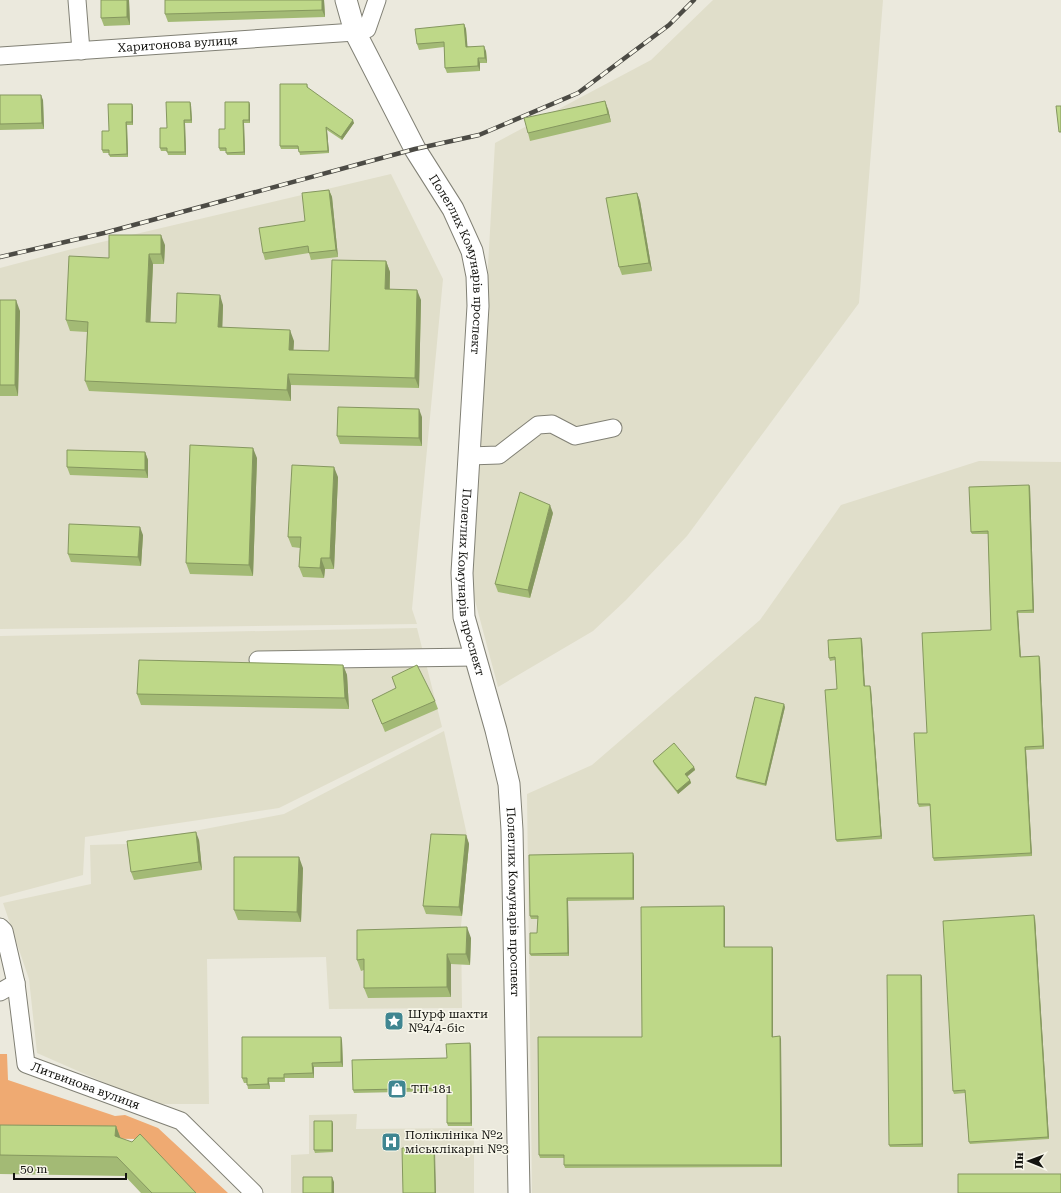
<svg xmlns="http://www.w3.org/2000/svg" width="1061" height="1193" font-family="'Roboto Serif',serif">
<style>
.built{fill:#e0deca}
.green{fill:#efaa72}
.lines{fill:none;stroke-linecap:round;stroke-linejoin:round}
.minor-casing{stroke:#818075;stroke-width:19}
.major-casing{stroke:#818075;stroke-width:23}
.minor{stroke:#fff;stroke-width:17}
.major{stroke:#fff;stroke-width:21}
.rail-casing{stroke:#4c4b45;stroke-width:4.5}
.rail{stroke:#f8f7ea;stroke-width:3;stroke-dasharray:9;stroke-linecap:butt}
.wall{fill:#a3ba75}
.shaded-wall{fill:#85975f}
.building{fill:#bed888;stroke:#85975f}
.labels{text-anchor:middle;dominant-baseline:central;stroke-width:3;stroke-linejoin:round;paint-order:stroke}
.street-label{font-size:12px;fill:#141410;stroke:#f8f7ea}
.poi-label{font-size:12px;fill:#141410;stroke:#f8f7ea;text-anchor:start}
</style>
<rect width="100%" height="100%" fill="#ebe9dd"/>
<path class="built" d="M713 0H883L859 303 687 536 626 600 593 631 498 687 470 582 495 143 651 60Z
M391 174 443 279 412 609 417 624 0 629V268L72 249Z
M979 461 1061 462V1193H532L527 794 592 765 760 620 841 505Z
M417 628 442 727 279 808 85 837 83 875 0 897V636Z
M444 731 469 844 461 926 462 1008 329 1009 326 957 207 959 209 1104H153L37 1053 29 979 3 903 91 884 90 845 126 844 284 814Z
M357 1114 356 1129 474 1128V1193H291V1155L309 1154V1115Z"/>
<path class="green" d="M0 1054H7L8 1080 115 1116 125 1115 158 1128 228 1193H192L138 1139 0 1137Z"/>
<g class="lines">
<g class="minor-casing">
<g id="minor">
<path d="M77 0 81 51"/>
<path id="s1" d="M0 56 355 32 367 29 377 0"/>
<path d="M469 456 499 455 538 425 552 424 575 436 613 428"/>
<path d="M258 660 476 657"/>
<path id="s2" d="M0 927 4 931 16 983 26 1064 181 1121 254 1193"/>
<path d="M0 992 16 983"/>
</g>
</g>
<g class="major-casing">
<g id="major">
<path id="s3" d="M346 0 355 32 415 149 453 209 472 251 477 276 478 306 462 573 464 617 496 730 509 784 512 830 519 1193"/>
</g>
</g>
<use href="#minor" class="minor"/>
<use href="#major" class="major"/>
<g class="rail-casing">
<path id="rail" d="M0 257 104 233 415 149 479 135 578 93 669 25 694 0"/>
</g>
<use href="#rail" class="rail"/>
</g>
<path class="wall" d="M129 0 130 25 104 26 101 18Z
M165 0H324L325 17 168 22 165 14Z
M464 24 466 29 467 46 486 51 487 63H480V71L447 73 445 68 444 47 419 50 417 44Z
M307 84 308 88 354 123 342 140 327 130 329 153 300 155 299 149H281L280 146Z
M0 95 43 100 44 129 0 130Z
M190 102 191 105 192 123H185L186 155H168L167 151H161L160 148 167 128Z
M249 102 250 105V123H244L245 155H227L226 151H220L219 148 225 129Z
M132 104 133 107V125H127L128 157H110L109 153H103L102 150 109 131Z
M608 109 611 122 530 141 528 133Z
M329 190 332 197 338 257 311 260 309 253 265 260 263 253 305 221Z
M637 193 640 201 652 271 622 275 619 267Z
M165 245 164 264H153L150 322 176 323 223 305 222 327 294 341 293 350 329 351 386 261 390 272V289L421 300 419 388 291 385V401L89 391 85 381 87 332 70 331 66 320 109 258Z
M0 300 20 311 18 396H0Z
M422 417V446L340 444 337 436Z
M145 452 148 460V478L70 475 67 467Z
M257 458 253 576 190 574 186 563Z
M338 477 334 569H325L324 578 303 577 299 567 300 548 292 547 288 537Z
M1029 485 1030 487 1034 613H1018L1021 657 1039 656 1040 659 1044 749 1026 750 1032 856 934 861 933 858 930 806 919 807 918 804 991 630 988 534H972L971 532Z
M553 513 530 598 498 592 495 584Z
M143 535 141 566 71 562 68 554Z
M861 638 862 640 865 686 871 689 882 839 837 842 836 840 837 689 835 660 830 661 829 658Z
M343 665 347 675 349 709 141 705 137 694Z
M396 689 435 701 438 709 385 732 372 700Z
M785 707 766 786 737 779 736 777Z
M653 761 694 767 695 770 687 777 690 780 691 783 678 794 654 764Z
M466 835 469 844 462 916 426 914 423 906Z
M199 840 202 870 134 880 131 872Z
M634 856V900L568 901 569 956H531L530 954 537 933 538 919H531L530 916Z
M303 868 301 922 238 920 234 910Z
M724 906 725 909V947L773 949V1037L781 1039 782 1167 565 1168 564 1165V1158H540L539 1155 642 1037Z
M1035 918 1049 1139 970 1144 969 1142 965 1093 954 1094 953 1091Z
M471 938 470 965 451 964V997L368 998 364 988V970L361 971 357 960Z
M922 977 923 1147H890L889 1145Z
M341 1037 342 1041 343 1067H314V1078H285V1082H269L270 1089H248L247 1083H244L242 1078Z
M471 1046 472 1126H448L447 1123V1091L354 1093 353 1090 447 1058Z
M332 1121 333 1124V1152L315 1153 314 1150Z
M0 1125 116 1126 120 1137 196 1193H141L125 1176 0 1174Z"/>
<path class="shaded-wall" d="M127 0H129L130 25 127 17Z
M322 0H324L325 17 322 10Z
M464 24 466 29 468 52 466 47Z
M484 46 486 51 487 63 485 58Z
M478 58 480 63V71L478 66Z
M41 95 43 100 44 129 42 123Z
M605 101 608 109 611 122 608 114Z
M190 102 191 105 192 123 191 120Z
M249 102 250 105V123L249 120Z
M132 104 133 107V125L132 122Z
M184 120 185 123 186 155 185 152Z
M243 120 244 123 245 155 244 152Z
M353 120 354 123 342 140 341 137Z
M126 122 127 125 128 157 127 154Z
M326 127 327 130 329 153 328 151Z
M329 190 332 197 338 257 336 250Z
M637 193 640 201 652 271 649 263Z
M161 235 165 245 164 264 161 254Z
M149 254 153 264 150 332 146 322Z
M386 261 390 272 389 299 385 289Z
M417 290 421 300 419 388 415 378Z
M220 295 223 305 222 338 218 327Z
M16 300 20 311 18 396 15 385Z
M290 330 294 341 293 360 289 350Z
M288 374 291 385V401L287 390Z
M419 409 422 417V446L419 438Z
M253 448 257 458 253 576 249 565Z
M145 452 148 460V478L145 470Z
M334 467 338 477 334 569 330 558Z
M1029 485 1030 487 1034 613 1033 610Z
M550 505 553 513 530 598 528 590Z
M140 527 143 535 141 566 138 557Z
M321 558 325 569 324 578 320 568Z
M1017 611 1018 613 1021 660 1020 657Z
M861 638 862 640 865 689 864 686Z
M1039 656 1040 659 1044 749 1043 746Z
M343 665 347 675 349 709 345 698Z
M870 686 871 689 882 839 881 836Z
M784 704 785 707 766 786 765 784Z
M1025 747 1026 750 1032 856 1031 853Z
M694 767 695 770 686 777 685 774Z
M690 780 691 783 678 794 677 791Z
M196 832 199 840 202 870 199 862Z
M466 835 469 844 462 916 459 907Z
M633 853 634 856V900L633 898Z
M299 857 303 868 301 922 297 912Z
M567 898 568 901 569 956 568 953Z
M724 906 725 909V950L724 947Z
M1034 915 1035 918 1049 1139 1048 1137Z
M467 927 471 938 470 965 466 954Z
M772 947 773 949V1039L772 1037Z
M447 954 451 964V997L447 987Z
M921 975 922 977 923 1147 922 1144Z
M780 1036 781 1039 782 1167 781 1165Z
M341 1037 342 1041 343 1067 341 1062Z
M470 1043 471 1046 472 1126 471 1123Z
M312 1063 314 1067V1078L313 1073Z
M268 1078 269 1082 270 1089 268 1084Z
M332 1121 333 1124V1152L332 1150Z
M116 1126 123 1145 115 1136Z
M434 1148 435 1151 436 1193H435Z
M332 1177 334 1182V1193H332Z"/>
<path class="building" d="M101 0H127V17L101 18Z
M165 0H322V10L165 14Z
M464 24 466 47 484 46 485 58H478V66L445 68 444 42 417 44 415 29Z
M280 84H307V87L353 120 341 137 326 127 328 151 299 152 298 146H280Z
M0 95H41L42 123 0 124Z
M605 101 608 114 528 133 524 118Z
M166 102H190L191 120H184L185 152H167V148H160V128H167Z
M225 102H249V120H243L244 152 226 153V148H219V129H225Z
M108 104H132V122H126L127 154 109 155V150H102V131H109Z
M1056 106H1061V132H1059Z
M329 190 336 250 309 253 308 246 263 253 259 228 305 221 302 193Z
M637 193 649 263 619 267 606 198Z
M109 235H161V254H149L146 322 176 323 177 293 220 295 218 327 290 330 289 350 329 351 332 260 386 261 385 289 417 290 415 378 288 374 287 390 85 381 88 322 66 320 69 256 109 258Z
M0 300H16L15 385H0Z
M338 407 419 409V438L337 436Z
M190 445 253 448 249 565 186 563Z
M67 450 145 452V470L67 467Z
M292 465 334 467 330 558H321L320 568 299 567 301 537H288Z
M1029 485 1033 610 1017 611 1020 657 1039 656 1043 746 1025 747 1031 853 933 858 930 804H918L914 733H927L922 633 991 630 988 531 971 532 969 487Z
M520 492 550 505 528 590 495 584Z
M69 524 140 527 138 557 68 554Z
M861 638 864 686H870L881 836 836 840 825 690 837 689 835 657 829 658 828 640Z
M139 660 343 665 345 698 137 694Z
M417 665 435 701 382 724 372 700 396 688 392 677Z
M755 697 784 704 765 784 736 777Z
M674 743 694 767 685 774 690 780 677 791 653 761Z
M196 832 199 862 131 872 127 841Z
M431 834 466 835 459 907 423 906Z
M633 853V898H567L568 953 530 954V933H537L538 916H530L529 855Z
M234 857H299L297 912 234 910Z
M724 906V947H772V1037L780 1036 781 1165H564V1155H539L538 1037H642L641 907Z
M1034 915 1048 1137 969 1142 965 1090 953 1091 943 921Z
M467 927 466 954H447V987L364 988V959L357 960V930Z
M887 975H921L922 1144 889 1145Z
M242 1037H341V1062L312 1063 313 1073 284 1074V1078H268V1084L247 1085V1078H242Z
M470 1043 471 1123H447V1088L353 1090 352 1060 447 1058 446 1044Z
M314 1121H332V1150H314Z
M0 1125 116 1126 115 1136 132 1142 140 1134 196 1193H152L117 1157 0 1155Z
M402 1148H434L435 1193H403Z
M958 1174H1061V1193H958Z
M303 1177H332V1193H303Z"/>
<defs>
<g id="sight-square" transform="scale(1)"><rect x="-9" y="-9" width="18" height="18" rx="4" fill="#408691" stroke="#f8f7ea"/><path d="M0-6L1.8-2.2L6-1.7L2.9 1.2L3.7 5.4L0 3.3L-3.7 5.4L-2.9 1.2L-6-1.7L-1.8-2.2Z" fill="#fff"/></g>
<g id="shop-square" transform="scale(1)"><rect x="-9" y="-9" width="18" height="18" rx="4" fill="#408691" stroke="#f8f7ea"/><path d="M-5-2.5h2.3a2.7 3.5 0 0 1 5.4 0H5L5.5 6h-11ZM-1.5-2.5h3a1.5 2.3 0 0 0-3 0Z" fill="#fff"/></g>
<g id="hospital-square" transform="scale(1)"><rect x="-9" y="-9" width="18" height="18" rx="4" fill="#408691" stroke="#f8f7ea"/><path d="M-5-5h3v3.5h4V-5h3V5h-3V1.5h-4V5h-3Z" fill="#fff"/></g>
</defs>
<g fill-rule="evenodd">
<use href="#sight-square" x="394" y="1021"/>
<use href="#shop-square" x="397" y="1089"/>
<use href="#hospital-square" x="391" y="1142"/>
</g>
<g class="labels">
<g class="street-label">
<text stroke="none"><textPath href="#s1" startOffset="178">Харитонова вулиця</textPath></text>
<text stroke="none"><textPath href="#s3" startOffset="291">Полеглих Комунарів проспект</textPath></text>
<text stroke="none"><textPath href="#s3" startOffset="615">Полеглих Комунарів проспект</textPath></text>
<text stroke="none"><textPath href="#s3" startOffset="940">Полеглих Комунарів проспект</textPath></text>
<text stroke="none"><textPath href="#s2" startOffset="204">Литвинова вулиця</textPath></text>
</g>
<g class="poi-label">
<text x="408" y="1014">Шурф шахти<tspan x="408" dy="14">№4/4-біс</tspan></text>
<text x="411" y="1089">ТП 181</text>
<text x="405" y="1135">Поліклініка №2<tspan x="405" dy="14">міськлікарні №3</tspan></text>
</g>
</g>
<g transform="translate(1029 1161) rotate(271)" stroke="#f8f7ea" stroke-width="3" paint-order="stroke">
<path d="M0-3L7 15L0 10L-7 15Z" fill="#141410"/>
<text y="-6" font-size="11" font-weight="bold" text-anchor="middle" fill="#141410">Пн</text>
</g>
<path d="M14 1173v6h112v-6" fill="none" stroke="#141410" stroke-width="2"/>
<text x="20" y="1173" font-size="12" fill="#141410" stroke="#f8f7ea" stroke-width="3" paint-order="stroke">50 m</text>
</svg>
